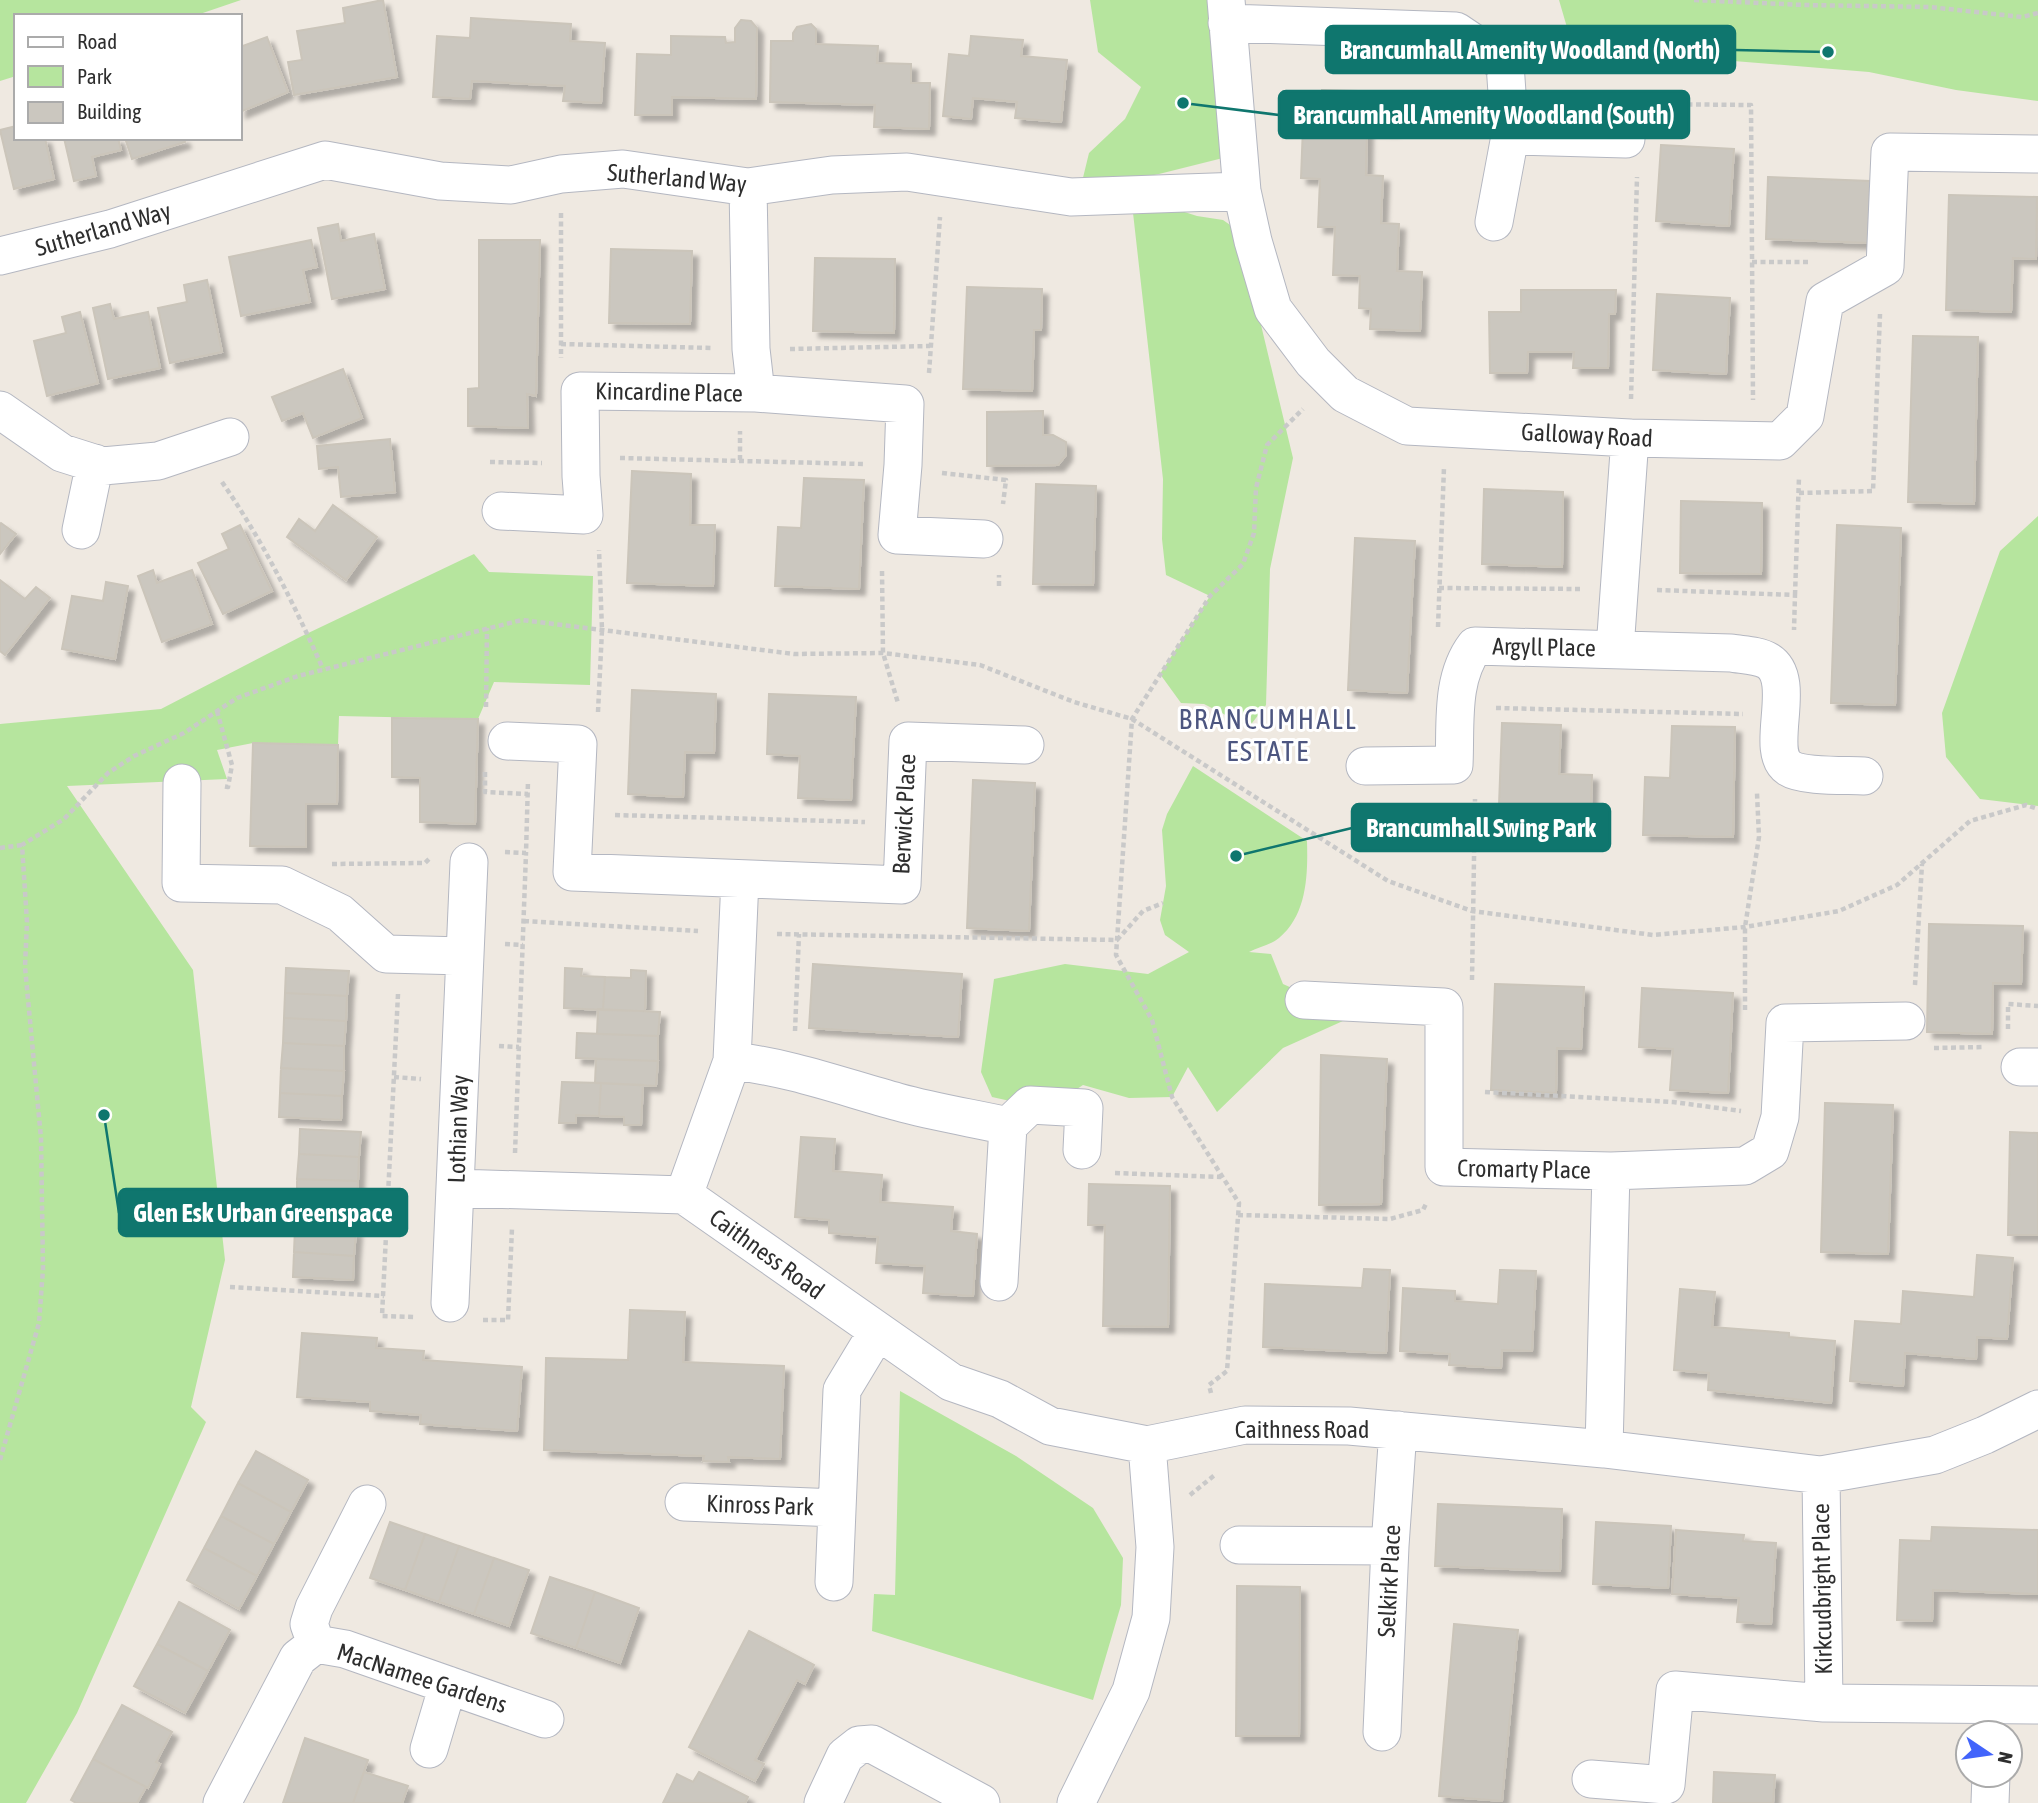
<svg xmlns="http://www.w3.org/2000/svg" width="2038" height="1803" font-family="'Asap Condensed',sans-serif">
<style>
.green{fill:#b6e59e}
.building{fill:#cbc7bf;stroke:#cbc5ba;stroke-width:2;filter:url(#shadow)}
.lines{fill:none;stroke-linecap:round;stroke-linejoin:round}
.minor-casing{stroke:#b4b7c1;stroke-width:39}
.path{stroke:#c9c9c9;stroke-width:4.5;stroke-dasharray:5 3.5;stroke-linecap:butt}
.minor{stroke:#fff;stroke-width:37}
.labels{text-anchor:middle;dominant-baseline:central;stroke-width:6;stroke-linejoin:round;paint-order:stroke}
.street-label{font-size:24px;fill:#2e2e2e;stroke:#fff}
.quarter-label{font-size:28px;letter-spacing:2px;fill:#4d5680;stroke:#fff}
.leader{fill:none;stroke:#0f766e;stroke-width:2.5}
.callout-dot{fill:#0f766e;stroke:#fff;stroke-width:2.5}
.callout{fill:#0f766e;stroke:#0f766e;stroke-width:2.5}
.callout-label{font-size:26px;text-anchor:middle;font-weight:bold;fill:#fff}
</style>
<defs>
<filter id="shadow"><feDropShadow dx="6" dy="6" stdDeviation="2" flood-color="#0004"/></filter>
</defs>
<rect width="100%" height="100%" fill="#efe9e1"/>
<path class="green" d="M0 0H241L194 16H16V76L0 81Z
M1090 0H1227L1239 154 1159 174 1080 190 1089 153 1125 119 1141 87 1098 52Z
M1559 0H2038V101L1956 90 1869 72 1573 48Z
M1131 195 1197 216 1223 220 1253 241 1255 300 1293 458 1270 569 1266 705 1249 727 1204 704 1181 703 1160 674 1210 596 1166 575 1162 539 1163 479Z
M2038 516V806L1980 799 1946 757 1942 713 2000 551Z
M474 554 489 572 593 576 590 685 494 682 478 719 339 716 338 745 253 743 217 750 227 779 67 786 193 970 225 1260 191 1407 206 1422 77 1713 26 1803H0V724L161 709 302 636Z
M1193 766 1307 841C1308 875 1307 915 1279 938 1271 945 1258 947 1249 952L1271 954 1283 984 1354 1016 1283 1048 1217 1112 1188 1067 1172 1097 1129 1098 1083 1085 1047 1109 992 1097 981 1072 994 979 1065 964 1148 974 1189 952 1165 935 1160 920 1166 886 1162 830 1167 814Z
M900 1391 1016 1456 1093 1508 1123 1558 1121 1605 1093 1700 872 1631 874 1594 895 1595Z"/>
<path class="building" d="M383 0 397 77 294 95 288 62 302 60 297 31 345 23 343 8Z
M471 18 571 24 570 41 605 43 601 103 563 101 565 86 472 81 470 99 433 97 437 36 470 38Z
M741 20 751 21 757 28 756 99 672 97V115H635L637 54 671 55V36L725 37 726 43 735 42V28Z
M811 24 816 29V44L878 46 877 63 911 64V83H930L929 129 874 127 875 105 770 102 771 41H793V33L797 27Z
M971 36 1023 40 1021 56 1067 60 1061 122 1015 118 1017 102 973 98 971 119 943 116 949 54 969 56Z
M267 37 288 92 240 112V47Z
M1322 90 1395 92 1393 130 1367 129 1366 175 1383 176 1381 223 1399 224 1397 271 1422 272 1420 331 1370 329 1371 309 1359 308 1360 276 1333 275 1335 227H1318L1320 179 1301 178 1303 126 1321 127Z
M16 126V138H45L54 179 14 189 0 130Z
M64 138H118L121 150 92 157 96 176 74 181Z
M125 138H183L185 142 132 159Z
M1661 145 1734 149 1729 226 1656 221Z
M1768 177 1870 181 1868 243 1766 239Z
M1949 195 2037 197 2036 259 2013 258 2011 312 1946 310Z
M338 224 341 241 374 234 385 289 332 299 318 228Z
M311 240 317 267 303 270 310 302 241 316 229 257Z
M479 240H540L536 396 527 394 528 428 468 426V389L479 388Z
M611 249 692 251 690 324 609 323Z
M815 258 895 259 894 333 813 331Z
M207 280 222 352 170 363 158 308 187 302 184 285Z
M967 287 1042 289 1041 330H1034L1032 391 963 389Z
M1521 290H1616L1615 314H1609L1608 368H1573L1574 352H1528L1527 373H1490L1489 312H1521Z
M1657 294 1730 298 1726 374 1653 370Z
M110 304 114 319 148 312 160 368 108 379 93 308Z
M80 312 98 383 47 396 34 341 66 333 62 317Z
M1913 336 1978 337 1974 504 1908 502Z
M343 369 362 418 313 438 303 413 282 421 272 397Z
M1043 411V435H1053L1066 442V455L1058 465 987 466V412Z
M390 439 395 492 341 497 338 467 319 469 317 446Z
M632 471 691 474 690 525H715L713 586 627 583Z
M804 478 864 480 859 589 775 586 778 527 801 528Z
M1036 484 1096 486 1093 585 1033 584Z
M1484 489 1563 492 1562 567 1482 564Z
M1681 501 1762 503 1761 574 1680 573Z
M333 505 377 537 346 580 287 537 299 519 315 531Z
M1 523 16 534 0 554V524Z
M240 525 272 591 223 614 198 563 229 549 222 534Z
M1837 525 1901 528 1895 705 1831 703Z
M1355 538 1415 541 1407 693 1348 690Z
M153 570 157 583 192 570 212 624 162 642 138 576Z
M0 580 25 599 36 587 50 598 5 655 0 651Z
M106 582 128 586 115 659 62 649 72 596 103 601Z
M632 690 716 694 714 753 685 752 683 797 628 794Z
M769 694 856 697 851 800 798 798 800 756 767 754Z
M392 718 478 719 475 824 420 822V778L392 777Z
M1502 723 1561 725 1559 774 1592 775 1590 836 1498 833Z
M1672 726 1735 727 1733 837 1643 835 1645 777 1670 778Z
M253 743 338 745 337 804H306V847L250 846Z
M973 780 1035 783 1029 931 967 928Z
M1929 924 2023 926 2021 984 1993 983 1992 1034 1927 1032Z
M813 964 962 974 958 1037 809 1028Z
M286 968 349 971 347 996 285 993Z
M565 968 582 969 581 976 605 977 603 1010 564 1008Z
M631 970 646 971 645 1011 603 1010 605 977 631 978Z
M1495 984 1584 987 1581 1049 1557 1048 1556 1093 1491 1090Z
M1642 988 1733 993 1728 1093 1670 1090 1673 1049 1639 1047Z
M285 993 347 996 346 1021 284 1018Z
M598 1009 660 1012 658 1036 597 1034Z
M284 1018 346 1021 344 1046 283 1043Z
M577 1033 658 1036V1061L576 1058Z
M283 1043 344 1046V1071L281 1068Z
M1321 1055 1387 1059 1381 1204 1319 1205Z
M596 1059 658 1061 656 1086 595 1083Z
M281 1068 344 1071 342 1096 280 1093Z
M562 1082 601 1083 599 1116 576 1115V1123H559Z
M601 1083 643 1085 641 1125H624V1117L599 1116Z
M280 1093 342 1096 341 1120 279 1117Z
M1825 1103 1893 1105 1888 1254 1821 1252Z
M300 1129 361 1132 359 1157 299 1154Z
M2010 1132 2038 1133V1235H2008Z
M801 1137 835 1139 833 1171 882 1175 880 1202 953 1207 951 1231 977 1234 973 1296 923 1293 925 1266 876 1263 878 1237 829 1233V1220L795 1217Z
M299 1154 359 1157 358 1181 297 1179Z
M297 1179 358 1181 357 1206 297 1203Z
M1089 1184 1170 1186 1168 1327 1103 1326 1105 1225H1088Z
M295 1228 356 1231 354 1256 294 1252Z
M294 1252 354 1256 353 1280 293 1277Z
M1977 1255 2013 1258 2007 1339 1977 1337 1976 1359 1905 1353 1903 1386 1850 1381 1855 1321 1901 1324 1903 1291 1974 1297Z
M1364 1269 1390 1270 1386 1353 1263 1347 1265 1284 1362 1288Z
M1500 1270 1536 1271 1532 1351 1502 1350 1501 1368 1449 1365 1450 1354 1400 1351 1403 1288 1455 1291V1301L1498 1304Z
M1680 1289 1715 1292 1712 1327 1789 1333V1337L1835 1341 1831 1403 1708 1390 1709 1373 1674 1370Z
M630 1310 685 1312 683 1362 784 1366 780 1459 728 1457 729 1462 703 1461 704 1456 544 1450 546 1358 628 1360Z
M302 1333 377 1338 376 1348 424 1351 423 1360 522 1367 517 1431 420 1424 421 1415 370 1411V1402L297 1397Z
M256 1451 308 1480 291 1512 238 1483Z
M238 1483 291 1512 274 1544 221 1516Z
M1438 1504 1562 1509 1560 1571 1435 1566Z
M221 1516 274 1544 257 1576 204 1548Z
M390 1522 425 1534 405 1590 370 1578Z
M1596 1522 1671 1526 1668 1588 1593 1584Z
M1932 1527 2038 1530V1594L1933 1590 1932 1621 1897 1620 1900 1540 1931 1541Z
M1676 1530 1744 1535 1743 1541 1776 1543 1771 1624 1737 1622 1739 1598 1672 1594Z
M425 1534 459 1546 439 1602 405 1590Z
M459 1546 494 1558 474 1614 439 1602Z
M204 1548 257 1576 239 1609 187 1580Z
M494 1558 529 1570 509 1626 474 1614Z
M550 1577 595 1592 576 1648 531 1633Z
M1237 1586 1300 1587 1299 1736H1236Z
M595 1592 639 1608 620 1663 576 1648Z
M179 1602 230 1630 208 1671 157 1644Z
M1454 1624 1518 1630 1502 1801 1439 1796Z
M749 1631 814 1665 805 1684 797 1680 755 1760 764 1764 755 1781 689 1747Z
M157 1644 208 1671 185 1713 134 1686Z
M122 1705 172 1732 156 1762 160 1764 148 1788 93 1759Z
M305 1738 368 1760 353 1803H283Z
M93 1759 146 1787 137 1803H76L71 1800Z
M364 1772 408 1786 402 1803H353Z
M699 1772 748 1797 745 1803H663L677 1774 693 1782Z
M1714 1772 1775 1775 1773 1803H1713Z"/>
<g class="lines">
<g class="minor-casing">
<path id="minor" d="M1226 0 1242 191 1253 241 1273 309 1313 362 1345 394 1407 426 1630 438 1780 441 1805 416 1825 301 1885 267 1890 152 2036 154
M1227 23 1456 31 1505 64 1510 136 1494 222
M1510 136 1626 139
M748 187 751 349 756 393 905 404 903 465 897 535 984 539
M0 256 110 229 325 160 440 181 511 185 561 174 623 169 748 187 832 175 907 172 1071 197 1242 191
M0 410 62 453 103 466 158 461 230 437
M501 511 584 515 581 476 580 391 756 393
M81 530 95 463
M1615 649 1630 438
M507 741 578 744 572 872 902 885 908 741 1025 745
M1365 766 1454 765C1456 725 1450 679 1475 646L1731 653C1742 655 1758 655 1768 661 1799 680 1763 751 1789 768 1803 777 1846 775 1864 776
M182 783 181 883 282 885 340 913 386 954 464 956
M1304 1000 1444 1007V1167L1611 1171
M732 1061C789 1067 843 1087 898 1102 934 1112 972 1118 1008 1126L999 1282
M2020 1067H2038
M1008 1126 1030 1105 1084 1108 1082 1150
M456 1188 684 1195 951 1382 1000 1399 1050 1426 1147 1445 1245 1425 1349 1426 1604 1449 1821 1475 1935 1455 1985 1435 2038 1409
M684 1195 732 1061 740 879
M450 1303 469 862
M1604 1449 1611 1171 1745 1166 1770 1151 1780 1117 1785 1023 1906 1021
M1821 1475 1824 1703 2038 1705
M684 1502 837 1508
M1239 1545 1390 1546
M834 1582 842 1390 877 1332
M316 1644 309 1624 314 1608 367 1504
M1382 1732 1390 1546 1398 1430
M429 1749 448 1685
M1591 1779 1666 1785 1675 1690 1824 1703
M222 1803 298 1658 316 1644 345 1649 545 1719
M823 1803 845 1756 859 1745 872 1744 981 1803
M1076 1803 1131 1691 1151 1618 1155 1547 1147 1445
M1990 1803 1991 1775"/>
</g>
<path class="path" d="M1694 0 1804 5 1930 7 2022 17 2038 13
M1645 104 1751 105 1753 400
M561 213V358
M1752 262H1811
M561 344 711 348
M790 349 930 346
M929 373 940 217
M1631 399 1637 177
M620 458 863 464
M740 460V431
M490 462 542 463
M942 473 1006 480 1003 504
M222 482C263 541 294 604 323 669
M1799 493 1873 491 1880 314
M882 571 883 653 898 703
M999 586V575
M1439 588 1582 589
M1657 590 1795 595 1794 630
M1795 595 1799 477
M1438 627 1444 467
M486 707 487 628
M1496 708 1743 714
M217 711 232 765 228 787 222 786
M598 712 602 630 599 550
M485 772V792L528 794
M615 815 865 822
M0 848 22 845
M505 852 526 853 528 781
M332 864 425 863 430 858
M524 921 698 931
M777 934 1117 940 1143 911 1163 903
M505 944 523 945
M1472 980 1475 799
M1915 985 1922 864
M398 994 382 1316 415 1317
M1745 1010V927L1759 837 1757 793
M2008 1029V1004L2038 1006
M795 1031 799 934
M499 1046 519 1047
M1934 1048 1985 1047
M394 1077 421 1079
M1485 1092 1673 1102 1741 1111
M515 1153 526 853
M1115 1173 1221 1177
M1238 1215 1390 1219 1423 1210 1427 1202
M230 1287 384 1296
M483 1320H508L512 1228
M1211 1393 1209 1385 1227 1371 1239 1203 1172 1097 1152 1020 1116 955 1132 719 1210 596 1243 564 1254 533 1256 488 1267 445 1303 409
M0 1460 39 1323 43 1269 41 1138 25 967 27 922 22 845 64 819 108 773 134 756 184 733 237 698 298 676 522 620 794 654 883 653 980 665 1074 702 1132 719 1388 881 1472 911 1653 935 1745 927 1839 911 1897 885 1970 821 2026 805 2038 809
M1190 1495 1216 1474"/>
<use href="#minor" class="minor"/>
</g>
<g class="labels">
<g class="street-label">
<text transform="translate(677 178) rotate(5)">Sutherland Way</text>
<text transform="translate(103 229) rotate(-16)">Sutherland Way</text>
<text transform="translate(669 392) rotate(1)">Kincardine Place</text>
<text transform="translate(1587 435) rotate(3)">Galloway Road</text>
<text transform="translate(1544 647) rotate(1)">Argyll Place</text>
<text transform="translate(904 814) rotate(-87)">Berwick Place</text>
<text transform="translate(458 1129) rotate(-88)">Lothian Way</text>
<text transform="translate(1524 1169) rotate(1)">Cromarty Place</text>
<text transform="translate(767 1254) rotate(36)">Caithness Road</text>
<text x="1302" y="1429">Caithness Road</text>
<text transform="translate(760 1505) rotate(2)">Kinross Park</text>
<text transform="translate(1389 1581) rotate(-87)">Selkirk Place</text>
<text transform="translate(1822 1589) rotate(-91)">Kirkcudbright Place</text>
<text transform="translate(422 1678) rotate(18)">MacNamee Gardens</text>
</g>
<g class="quarter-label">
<text x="1268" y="719">BRANCUMHALL<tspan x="1268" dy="32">ESTATE</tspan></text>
</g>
</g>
<path class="leader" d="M1828 52L1735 50M1183 103L1279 115M1236 856L1352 828M104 1115L119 1213"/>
<g class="callout-dot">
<circle cx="1828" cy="52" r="7"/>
<circle cx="1183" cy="103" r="7"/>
<circle cx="1236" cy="856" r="7"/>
<circle cx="104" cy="1115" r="7"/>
</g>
<g class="callout">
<rect x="1326" y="26" width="409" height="47" rx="7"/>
<rect x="1279" y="91" width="410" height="47" rx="7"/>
<rect x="1352" y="804" width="258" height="47" rx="7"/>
<rect x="119" y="1189" width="288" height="47" rx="7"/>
</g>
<g class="callout-label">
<text x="1530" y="59">Brancumhall Amenity Woodland (North)</text>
<text x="1484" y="124">Brancumhall Amenity Woodland (South)</text>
<text x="1481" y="837">Brancumhall Swing Park</text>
<text x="263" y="1222">Glen Esk Urban Greenspace</text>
</g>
<rect x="14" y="14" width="228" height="126" fill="#ffffff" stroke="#ababab" stroke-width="2"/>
<rect x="28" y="37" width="35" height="10" fill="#ffffff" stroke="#ababab" stroke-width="2"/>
<text x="77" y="49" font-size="21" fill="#2e2e2e">Road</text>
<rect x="28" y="66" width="35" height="21" fill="#b6e59e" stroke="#ababab" stroke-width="2"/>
<text x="77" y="84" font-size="21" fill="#2e2e2e">Park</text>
<rect x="28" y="102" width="35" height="21" fill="#cbc7bf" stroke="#ababab" stroke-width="2"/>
<text x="77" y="119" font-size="21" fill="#2e2e2e">Building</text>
<g transform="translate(1989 1754) rotate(103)"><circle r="33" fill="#ffffff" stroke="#ababab" stroke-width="2"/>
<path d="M0-5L12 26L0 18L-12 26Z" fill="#4264fb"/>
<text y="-10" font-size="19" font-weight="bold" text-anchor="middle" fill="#2e2e2e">N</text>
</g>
</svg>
